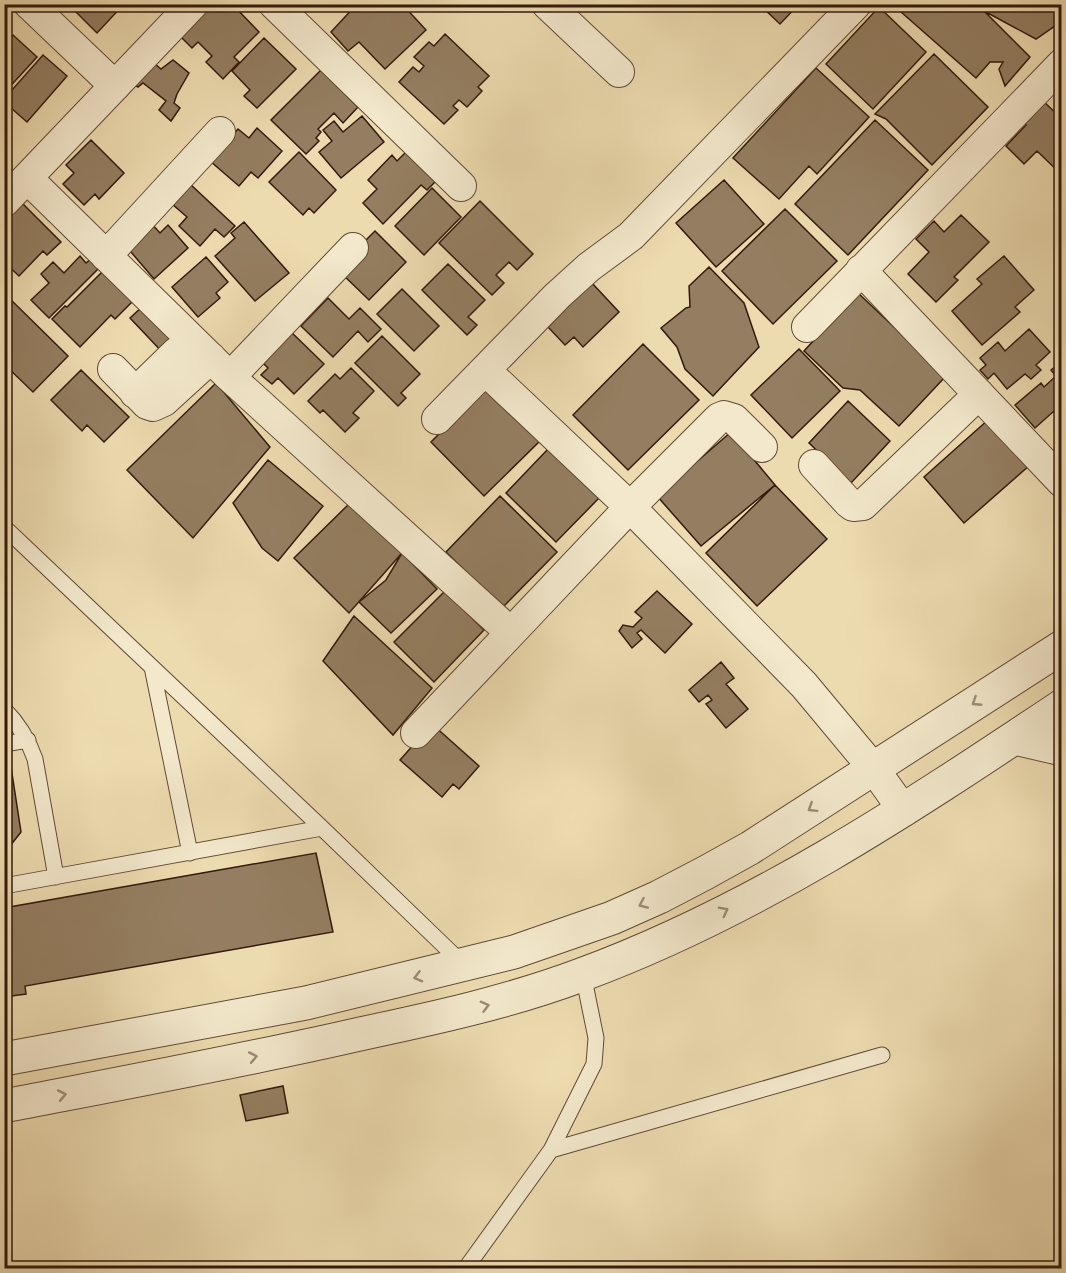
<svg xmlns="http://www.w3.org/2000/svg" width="1066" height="1273" font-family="Cardo,serif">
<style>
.building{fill:#947e61;stroke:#331a0c;stroke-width:1.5}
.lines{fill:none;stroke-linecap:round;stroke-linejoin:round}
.service-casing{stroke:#624a35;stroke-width:17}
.minor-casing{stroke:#624a35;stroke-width:32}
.tertiary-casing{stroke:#624a35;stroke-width:35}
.service{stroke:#f3e8cc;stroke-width:15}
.minor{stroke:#f3e8cc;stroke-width:30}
.tertiary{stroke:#f3e8cc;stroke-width:33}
.oneway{stroke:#9d8b76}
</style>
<rect width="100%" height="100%" fill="#eddbb0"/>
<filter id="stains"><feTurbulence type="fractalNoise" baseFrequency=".00333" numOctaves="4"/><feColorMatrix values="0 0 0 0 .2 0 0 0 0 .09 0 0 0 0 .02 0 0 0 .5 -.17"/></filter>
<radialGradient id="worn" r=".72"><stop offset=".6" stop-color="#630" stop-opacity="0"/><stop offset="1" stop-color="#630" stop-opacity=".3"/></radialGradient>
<path class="building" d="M81 4H124L97 33 75 11Z
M211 4H232L259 32 234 57 239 62 223 79 206 62 212 56 198 42 192 48 180 36Z
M357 4H402L426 30 385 69 359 42 348 51 331 32Z
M759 4H799L780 24Z
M892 4H977L1030 57 1005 86 999 69 1003 62H990L976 78Z
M990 4H1062V21L1036 39 984 11Z
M879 7 926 52 873 109 826 64Z
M445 34 489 76 478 87 482 91 467 107 459 100 453 106 458 110 444 124 399 82 413 67 419 72 424 66 414 57 429 42 434 46Z
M13 35 37 57 4 93V44Z
M264 38 296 69 257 108 244 96 250 90 232 71Z
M934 54 988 107 932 165 886 119 875 114Z
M43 55 67 76 27 122 11 108 4 115V99Z
M149 59 161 69 173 60 189 73 177 94 174 103 180 108 171 121 159 110 166 101 143 83 138 87 130 82Z
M816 68 869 117 817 174 809 166 779 199 733 158Z
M321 70 358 107 343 123 334 113 318 129 321 132 316 138 319 141 306 154 271 120Z
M1042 100 1062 119V175L1037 151 1024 164 1006 146 1026 125 1022 121Z
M362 116 384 142 341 178 319 152 332 141 323 130 334 121 343 132Z
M875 120 928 170 848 255 795 204Z
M257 128 282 151 258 178 251 172 239 186 210 161 238 129 249 138Z
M91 140 124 173 99 199 95 194 84 205 63 184 74 173 66 165Z
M409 149 439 178 427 190 421 185 383 224 363 203 377 189 368 180 392 155 397 161Z
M299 152 336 190 314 213 309 208 303 215 269 182Z
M724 180 764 224 716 267 676 223Z
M190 184 235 226 224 237 215 229 200 246 179 226 187 217 172 204Z
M432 188 461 217 424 255 395 226Z
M20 201 61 242 47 255 43 251 19 276 4 262V217Z
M480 201 533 254 517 270 509 262 496 275 504 283 492 295 439 243Z
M785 209 837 261 773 324 722 271Z
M961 215 989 242 954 277 958 280 936 302 908 274 929 252 916 239 934 221 944 232Z
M150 222 160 233 168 225 188 248 154 279 125 245Z
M244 222 289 273 255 301 215 256 235 238 231 233Z
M375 231 406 262 369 300 337 269Z
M80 256 86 263 91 259 100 267 49 318 31 300 49 283 41 274 53 262 64 273Z
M1004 256 1034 290 1015 307 1020 312 982 345 952 311 982 284 977 279Z
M206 257 228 282 216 293 220 298 198 317 172 287Z
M448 264 485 300 468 317 477 325 467 335 422 290Z
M108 266 138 296 115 319 111 315 80 347 52 319 65 306 67 307Z
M709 267 744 303 759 347 713 396 685 369 677 347 661 328 686 308 690 307 689 286Z
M591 282 619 312 583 347 574 337 565 345 548 327Z
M402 289 439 326 414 351 377 314Z
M4 293 68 356 33 392 4 364Z
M858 293 946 376 899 426 860 390 843 388 804 351Z
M328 298 349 319 360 308 381 329 368 342 358 331 333 357 301 326Z
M144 305 179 341 165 355 130 318Z
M287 328 324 364 294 394 278 378 272 384 261 375 268 368 258 358Z
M1029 329 1050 352 1036 365 1041 370 1031 379 1025 374 1007 389 994 373 988 379 980 370 986 365 980 358 998 342 1005 351Z
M382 336 420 374 401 393 406 398 398 406 355 363Z
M643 344 699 400 628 470 573 415Z
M799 349 840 391 792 438 751 395Z
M1062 361V420L1054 411 1035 428 1015 405 1041 383 1044 387 1056 376 1051 370Z
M351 368 374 391 353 413 359 418 345 432 323 410 320 413 308 401 335 374 340 379Z
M81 370 129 417 104 442 87 425 82 431 51 400Z
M216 383 270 447 193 538 127 470Z
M488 385 541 440 484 496 431 442Z
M848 401 890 441 851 483 809 443Z
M989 419 1030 465 964 523 924 477Z
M731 432 775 485 701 546 657 496Z
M548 449 599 498 556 542 506 493Z
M268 460 323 506 278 561 262 548 233 503Z
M775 485 827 539 757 606 706 553Z
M500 496 557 552 502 608 446 552Z
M351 502 402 553 349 613 294 558Z
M402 553 437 589 391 633 359 602 386 580Z
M445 591 484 630 434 682 394 642Z
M657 591 692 624 665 653 641 630 637 633 642 639 632 648 619 631 623 625 633 627 642 618 635 612Z
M354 616 432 688 393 735 323 661Z
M721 662 734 678 726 684 748 709 726 728 706 704 712 700 708 695 699 702 689 690Z
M432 724 479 766 459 789 453 784 442 797 400 760Z
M4 762 11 767 21 832 10 846 4 847Z
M316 853 333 932 25 986 26 994 4 997V908Z
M283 1086 288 1113 246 1121 240 1095Z"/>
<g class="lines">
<g class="service-casing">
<path id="service" d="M4 527 322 828 464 965
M152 667 190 853
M4 709C19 724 28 739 35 759L56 877
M4 744 28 740
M4 886 322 828
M551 1150 882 1055
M466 1268 551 1150 594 1064 596 1038 583 974"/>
</g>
<g class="minor-casing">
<path id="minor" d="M29 4 115 86
M274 4 461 186
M547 4 619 72
M27 178 230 377 510 632
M4 202 193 4
M106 256 220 132
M861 270 1062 482
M807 327 1062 64
M113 369 147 404 153 406 164 401 211 358
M485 370 630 507 804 685 874 769 904 811
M230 377 353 248
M135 393 177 352
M437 419 557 296 589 267 631 236 856 4
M814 465 849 503 853 506 863 505 979 394
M416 733 630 507 719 418 724 416 734 419 762 447"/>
</g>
<g class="tertiary-casing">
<path id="tertiary" d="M1015 738 1062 749
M4 1059 306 1003 514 952 612 918 659 897 705 873 750 848 1062 647
M4 1106C123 1083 242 1061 360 1034 435 1018 509 1002 581 975 755 911 909 808 1062 706"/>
</g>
<use href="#service" class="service"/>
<use href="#minor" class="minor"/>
<use href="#tertiary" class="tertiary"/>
</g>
<defs><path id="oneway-chevron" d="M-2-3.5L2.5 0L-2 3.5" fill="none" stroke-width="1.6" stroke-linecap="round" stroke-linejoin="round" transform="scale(1.5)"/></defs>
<g class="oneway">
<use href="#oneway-chevron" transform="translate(976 702) rotate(147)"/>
<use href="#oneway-chevron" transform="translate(812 808) rotate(148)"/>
<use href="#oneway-chevron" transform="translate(643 904) rotate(156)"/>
<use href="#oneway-chevron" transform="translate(724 911) rotate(-27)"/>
<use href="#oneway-chevron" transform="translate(418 977) rotate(166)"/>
<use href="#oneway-chevron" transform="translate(485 1006) rotate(-15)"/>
<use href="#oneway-chevron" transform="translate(253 1057) rotate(-11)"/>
<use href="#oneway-chevron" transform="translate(62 1095) rotate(-11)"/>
</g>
<rect width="1066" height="1273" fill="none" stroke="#eddbb0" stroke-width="24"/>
<rect x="6" y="6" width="1054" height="1261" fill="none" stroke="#331a0c" stroke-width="3"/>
<rect x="12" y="12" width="1042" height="1249" fill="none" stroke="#331a0c" stroke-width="1.5"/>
<rect width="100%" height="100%" filter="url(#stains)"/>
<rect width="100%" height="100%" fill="url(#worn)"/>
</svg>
